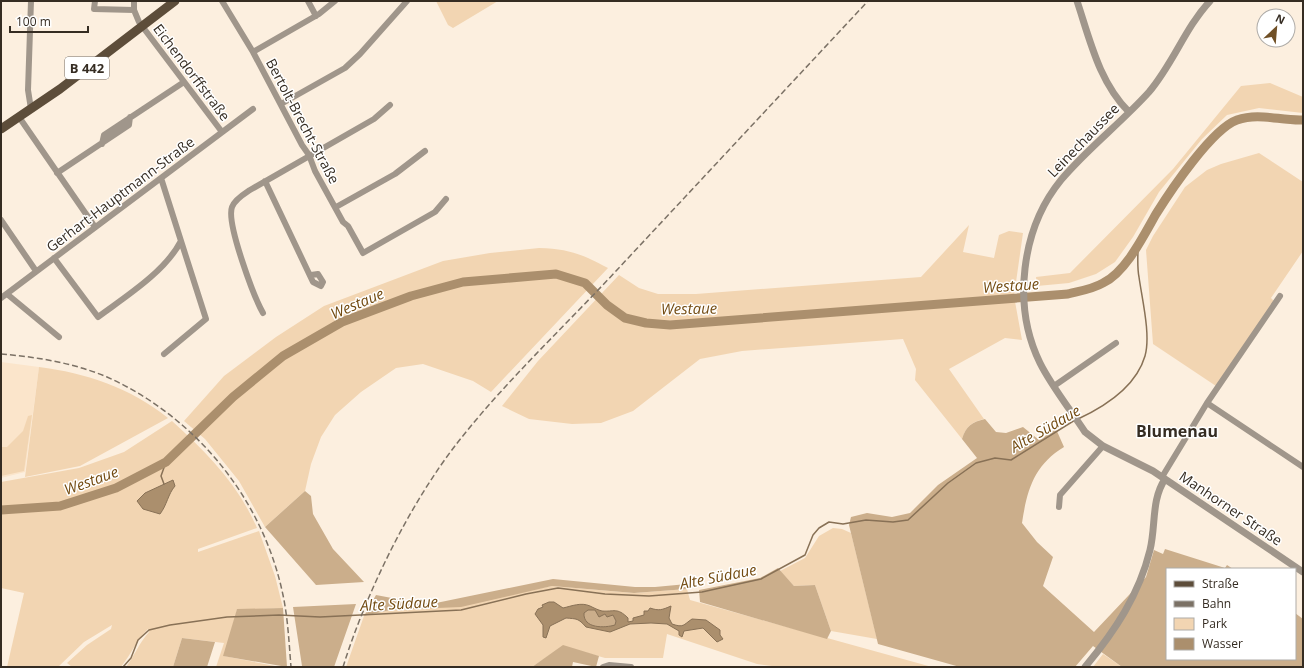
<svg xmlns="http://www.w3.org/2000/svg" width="1304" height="668" font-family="'Open Sans',sans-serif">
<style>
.built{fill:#fbe5cb}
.green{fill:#f2d5b2}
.forest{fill:#cbae8b}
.water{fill:#ab8f6d;stroke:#887156;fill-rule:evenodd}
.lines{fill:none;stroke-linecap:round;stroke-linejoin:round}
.stream{stroke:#887156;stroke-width:1.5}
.river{stroke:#ab8f6d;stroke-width:9}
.minor{stroke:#a0968b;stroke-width:6}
.tertiary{stroke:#a0968b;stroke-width:7}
.primary{stroke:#5d4d3a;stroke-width:9}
.rail{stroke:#7b7165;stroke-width:1.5;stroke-dasharray:6 3;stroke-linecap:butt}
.labels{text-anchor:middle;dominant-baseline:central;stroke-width:3;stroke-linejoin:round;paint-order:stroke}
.shield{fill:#fff;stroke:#726b64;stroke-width:1}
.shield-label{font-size:13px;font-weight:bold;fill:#352c22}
.street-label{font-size:14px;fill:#352c22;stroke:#fff}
.water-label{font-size:15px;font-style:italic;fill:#734b11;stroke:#fff}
.quarter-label{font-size:16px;font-weight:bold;fill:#352c22;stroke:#fff}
</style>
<rect width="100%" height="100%" fill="#fcefdf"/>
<path class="built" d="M1 362 39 367 25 472 1 478Z"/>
<path class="green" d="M436 1H498L453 28 448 25Z
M1270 83 1303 97V113L1259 108 1227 115 1202 139 1159 192 1133 237 1115 262 1096 274 1069 283 1037 286 1036 277 1070 273 1173 169 1241 86Z
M1259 153 1303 182V251L1271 298 1274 301 1216 386 1153 344 1146 250 1153 236 1185 187 1207 170 1221 164Z
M969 225 963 252 994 258 999 235 1009 231 1023 233 1014 296 1022 340 1005 338 949 369 984 419C972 422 966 426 962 439L915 380 916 369 903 339 742 351 700 359 633 411 601 423 572 424 529 419 502 406 538 361 619 275 639 288 658 294H696L921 277Z
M539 248C570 249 581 254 608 268L491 392 473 381 423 364 396 368 361 392 335 415 321 437 311 464 305 491 265 527 239 481 205 439 184 421 224 376 276 337 324 306 443 261 490 253Z
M39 367C86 373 131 388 168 418L80 466 25 477Z
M32 415 24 471 1 476V447H7L23 431 28 416Z
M172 421C207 453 238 484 257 528L198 549V552L259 531 275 576 283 608 237 610 224 656 280 667H216L224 643 182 638 173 667H126C135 655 139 643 149 632L148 629C137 640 131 654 121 667H72L67 663 87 645 111 629 112 625 84 642 58 667H7L24 593 1 588V482L79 468 124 452Z
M833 528 842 529 851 533 877 639 831 631 815 585 794 586 780 571 805 558 819 536Z
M552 586 634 593 687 589 690 600 932 667H780L757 664 667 634 663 658H605L563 646 532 667H346L364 616 390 610H406L516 593Z
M1103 654 1122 667H1093Z"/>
<path class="forest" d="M985 419 996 432 1006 433 1023 427 1039 440 1056 429 1064 447C1034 465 1027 490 1022 523L1037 542 1053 557 1043 586 1094 632 1146 577 1154 550 1163 554 1165 549 1225 568 1227 565 1233 569H1167V659H1295V613L1303 619V667H1122L1093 646 1075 667H960L878 644 849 525 851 517 867 513 892 517 910 513 938 485 977 458 962 439C966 426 972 422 985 419Z
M305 491 311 496 313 514 333 549 364 582 316 585 265 527Z
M778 568 794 586 815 585 831 631 827 639 700 602 699 590 760 578Z
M553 579 635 587H655L687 584V589L634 593 552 586 461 607 390 610 364 616 376 595 397 599 404 604 436 603Z
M356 604 334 667 302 666 293 607Z
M283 608 287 667 223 656 237 609Z
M588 610H595L602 615H613L616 621 615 625C605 628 583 629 584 613Z
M182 638 215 642 207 667H173Z
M563 645 599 656 596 667 573 662 572 667H532Z"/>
<path class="water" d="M173 480 175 486C168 494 167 505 160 514L143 509 137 501 145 493Z
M549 602H554L563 608C572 606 581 602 590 606 594 608 598 610 602 611 614 612 617 607 628 618V622L633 621V618L644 615V611H648L650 608C659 611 662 610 671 606L669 618 672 624C684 628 683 625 692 619L706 620 720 630V635L723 639 717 642 703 628 684 631 682 637 679 635V631L667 624 651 623 630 624 610 632 586 627C578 618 577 619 566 618L550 626 546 638 543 637V625L535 614 538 609 543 607 542 605ZM588 610H595L599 617 605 614 607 617 613 615 616 621 615 625C605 628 583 629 584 613Z"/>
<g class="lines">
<path class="stream" d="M1078 419C1106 406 1136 387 1145 356 1151 335 1142 299 1139 277 1137 267 1138 257 1138 247
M164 484 161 476 166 462
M123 667 131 658 138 640 149 630 170 625 227 617 279 615 320 617 461 610 526 594 558 588 605 594 649 596 702 592 761 579 805 555 813 535 819 528 829 522 843 524 866 520 893 522 908 520 948 483 976 463 995 458 1011 460 1075 420"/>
<path class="river" d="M1 510 60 506 116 488 166 462 233 397 283 356 342 322 411 296 463 282 556 274 585 283 607 305 625 318 646 323 670 325 1068 294C1080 291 1093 289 1103 283 1126 272 1144 235 1156 214 1171 190 1212 129 1237 120 1259 112 1280 121 1303 120"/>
<path class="minor" d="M95 1 94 9 134 10
M134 1V10L139 22 222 132
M222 1 253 52 302 145 309 155 315 171 343 222 348 226 363 253 435 212 446 199
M308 1 316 16
M253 52 319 14 335 1
M281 104 345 68 360 54 407 1
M31 109 28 90 31 1
M19 117 95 227
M102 144 104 135 184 82
M57 173 129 125 130 117
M265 181 313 282 321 286 323 282 318 274 311 275
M336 207 395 174 425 151
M1 220 36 271
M54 258 98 317C125 297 165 272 181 241L161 178
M7 294 59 337
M1 298 253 109
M263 313C254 297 226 223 232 207 235 199 244 194 250 190L374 119 390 105
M164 354 206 319 181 241
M1054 386 1116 343
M1207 403 1303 467
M1162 477 1207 403 1280 296
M1059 507 1060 495 1103 446
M603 667 609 665 631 667"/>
<path class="tertiary" d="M1077 1C1090 40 1099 82 1129 112
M1210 1C1185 28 1173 64 1149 92 1121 123 1088 148 1061 180 1021 229 1012 306 1040 363 1052 387 1070 409 1085 432L1103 446 1153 471 1303 572
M1085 667C1115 631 1139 595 1150 550 1156 526 1151 500 1165 479"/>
<path class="primary" d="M1 129 60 89 175 1"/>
<path class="rail" d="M1 354C37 357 74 363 107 377 196 417 263 499 283 595 288 619 289 643 291 667
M343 667C366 593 410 503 458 442 506 381 563 328 616 271 700 181 784 91 868 1"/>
</g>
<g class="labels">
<rect class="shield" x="65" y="57" width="44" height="22" rx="3"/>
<g class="shield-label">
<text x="87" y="68">B 442</text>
</g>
<g class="street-label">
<text transform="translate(192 72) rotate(53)">Eichendorffstraße</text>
<text transform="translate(303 121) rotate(62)">Bertolt-Brecht-Straße</text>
<text transform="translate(1083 140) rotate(-46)">Leinechaussee</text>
<text transform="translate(120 194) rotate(-37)">Gerhart-Hauptmann-Straße</text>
<text transform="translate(1231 508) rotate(34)">Manhorner Straße</text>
</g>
<g class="water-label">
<text transform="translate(1011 285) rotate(-4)">Westaue</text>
<text transform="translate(357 303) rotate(-23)">Westaue</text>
<text transform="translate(689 308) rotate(-1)">Westaue</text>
<text transform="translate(1045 428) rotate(-30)">Alte Südaue</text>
<text transform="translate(91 480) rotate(-20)">Westaue</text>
<text transform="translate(718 576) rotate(-11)">Alte Südaue</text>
<text transform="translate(399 603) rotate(-3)">Alte Südaue</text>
</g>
<g class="quarter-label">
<text x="1177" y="431">Blumenau</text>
</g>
</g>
<rect width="1304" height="668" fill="none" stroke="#352c22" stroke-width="4"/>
<rect x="1166" y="568" width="130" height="92" fill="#ffffff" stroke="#aeaba7"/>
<rect x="1174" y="581" width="20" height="6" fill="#5d4d3a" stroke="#aeaba7"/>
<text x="1202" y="588" font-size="12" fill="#352c22">Straße</text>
<rect x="1174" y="601" width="20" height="6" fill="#7b7165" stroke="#aeaba7"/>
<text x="1202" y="608" font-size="12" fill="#352c22">Bahn</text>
<rect x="1174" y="618" width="20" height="12" fill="#f2d5b2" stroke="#aeaba7"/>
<text x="1202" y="628" font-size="12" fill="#352c22">Park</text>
<rect x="1174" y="638" width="20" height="12" fill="#ab8f6d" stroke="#aeaba7"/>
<text x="1202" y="648" font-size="12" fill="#352c22">Wasser</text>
<g transform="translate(1276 28) rotate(26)"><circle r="19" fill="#ffffff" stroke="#aeaba7"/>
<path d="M0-3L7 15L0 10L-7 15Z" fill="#705026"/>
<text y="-6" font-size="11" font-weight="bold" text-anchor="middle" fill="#352c22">N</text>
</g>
<path d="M10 26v6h78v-6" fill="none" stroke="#352c22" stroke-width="2"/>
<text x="16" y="26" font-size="12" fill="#352c22" stroke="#ffffff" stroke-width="3" paint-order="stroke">100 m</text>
</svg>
